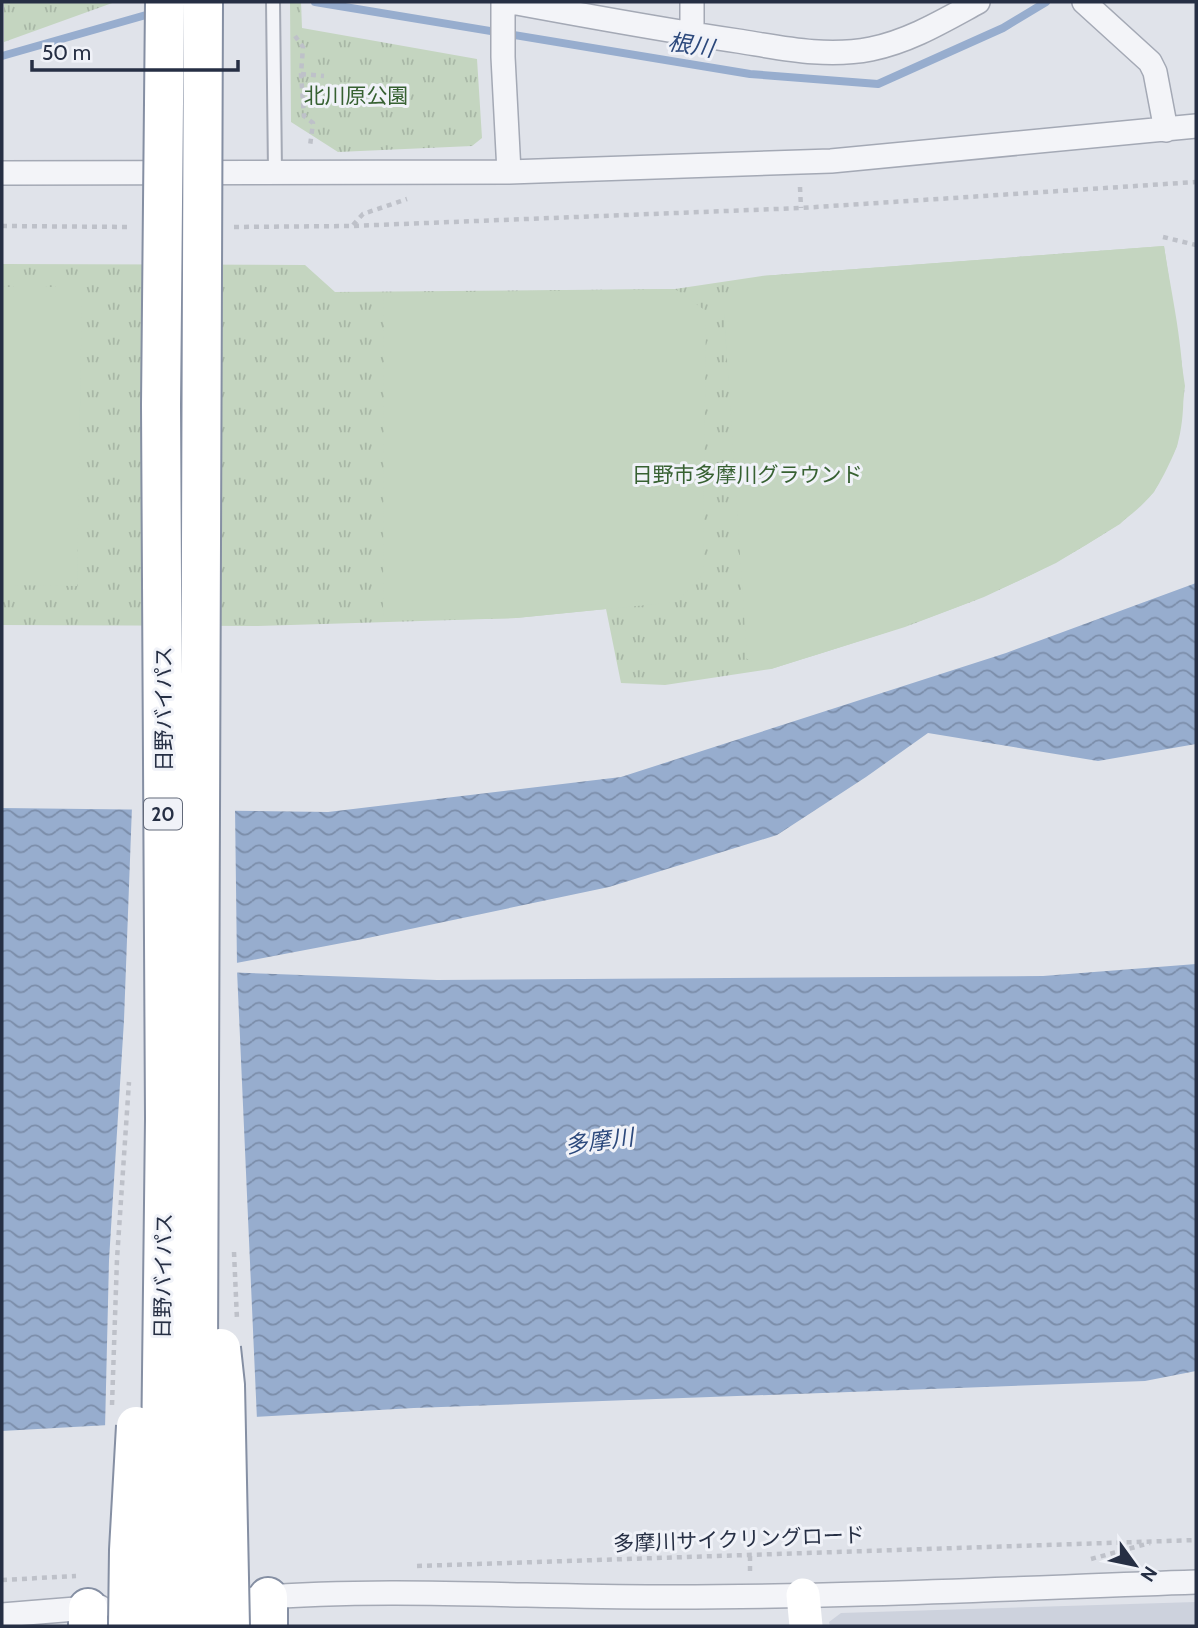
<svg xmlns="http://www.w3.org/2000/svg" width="1198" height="1628" font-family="Cabin,'Noto Sans JP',sans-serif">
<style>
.built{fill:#cdd2dd}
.park{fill:url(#park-tufts)}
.garden{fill:#c4d5c0}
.water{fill:url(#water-waves)}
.pier{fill:#e0e3ea}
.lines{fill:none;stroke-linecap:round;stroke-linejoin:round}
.stream{stroke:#97adce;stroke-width:8}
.lane-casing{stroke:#a4a9b5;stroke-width:16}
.street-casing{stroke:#a4a9b5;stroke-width:26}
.highway-casing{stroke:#858fa3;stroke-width:42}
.path{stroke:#bec1c9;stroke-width:4.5;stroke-dasharray:5 5;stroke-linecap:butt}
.lane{stroke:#f3f4f8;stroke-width:12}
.street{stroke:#f3f4f8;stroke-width:23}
.secondary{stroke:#fff;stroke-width:33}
.highway{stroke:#fff;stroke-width:38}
.highway-bridge-casing{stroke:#858fa3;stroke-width:42;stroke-linecap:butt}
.path-bridge{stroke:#bec1c9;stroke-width:4.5;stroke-dasharray:5 5;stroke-linecap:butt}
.highway-bridge{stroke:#fff;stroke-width:38}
.labels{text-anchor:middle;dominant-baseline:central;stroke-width:6;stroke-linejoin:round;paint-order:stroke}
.shield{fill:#f0f2f8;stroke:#636a7a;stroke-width:2}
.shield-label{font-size:19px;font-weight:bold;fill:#262f44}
.park-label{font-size:21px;fill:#376132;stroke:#f0f2f8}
.street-label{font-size:21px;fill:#262f44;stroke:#f0f2f8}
.water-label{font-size:23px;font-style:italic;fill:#2c497c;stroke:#f0f2f8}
</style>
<defs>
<pattern id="park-tufts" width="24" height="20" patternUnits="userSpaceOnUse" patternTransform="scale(1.75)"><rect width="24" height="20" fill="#c4d5c0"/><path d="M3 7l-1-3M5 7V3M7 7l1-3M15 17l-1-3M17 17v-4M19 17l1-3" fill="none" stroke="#a8b7a6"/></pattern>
<pattern id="water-waves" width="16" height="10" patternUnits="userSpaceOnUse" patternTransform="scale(1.75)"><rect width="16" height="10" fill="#97adce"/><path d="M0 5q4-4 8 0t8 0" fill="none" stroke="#7b8da9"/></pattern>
</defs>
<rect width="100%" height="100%" fill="#e0e3ea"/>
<path class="built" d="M1196 1602V1626H830L829 1622 841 1613Z"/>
<path class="park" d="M4 2H115L4 42Z
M290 2H301L302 28 477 59 482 138 472 146 338 152 291 122Z
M1164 246 1185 386 1177 446 1154 492 1120 524 1056 563 984 597 905 627 771 669 665 685 621 683 606 609 516 618 258 626 2 625V264L305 265 335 292 675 289 762 276Z"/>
<path class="garden" d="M1164 246C1173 306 1194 388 1177 446 1173 457 1160 484 1153 493 1135 515 1110 530 1086 545 988 604 879 635 771 669L747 659 724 314 762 276Z
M2 287H82L77 586 2 585Z
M675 289 706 311 703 574 677 602 516 618 383 621 384 293Z"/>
<path class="water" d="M1196 583V744L1098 761 928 733 866 777 777 835 609 887 363 939 194 971 437 980 1043 976 1196 964V1371L1145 1381 414 1408 2 1431V808L328 812 621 777 1006 653Z"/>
<path class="pier" d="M132 806 235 807 237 966 221 969 237 970 257 1420 105 1429 109 1260 124 1020Z"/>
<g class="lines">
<path class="stream" d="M315 2 750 74 878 84 1003 28 1046 2
M2 56 153 13"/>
<g class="lane-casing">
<path id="lane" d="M273 2 275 172"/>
</g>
<g class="street-casing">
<path id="street" d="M503 2V57L509 172
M511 2C587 16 662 30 738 41 782 48 826 58 871 49 910 41 943 21 978 2
M1084 2 1150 62 1155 72 1166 130
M692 34V2
M2 173 509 172 831 161 1196 126
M256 1598C395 1587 535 1598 674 1597 848 1597 1022 1588 1196 1582
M2 1615 100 1607"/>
</g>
<g class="highway-casing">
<path id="highway" d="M88 1626V1608
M268 1626V1597"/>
</g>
<path class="path" d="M295 36 303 47 301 74 304 116 313 123 310 146
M301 74 324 76
M800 187 801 208
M353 225 363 214 407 199
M2 226 130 227
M234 227 352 226 801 208 1196 182
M1163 237 1196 245
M1091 1559 1150 1543
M417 1566 1196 1540
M750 1571V1555
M2 1580 76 1576"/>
<use href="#lane" class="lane"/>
<use href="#street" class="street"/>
<path class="secondary" d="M803 1595 806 1626"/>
<use href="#highway" class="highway"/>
<g class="highway-bridge-casing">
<path id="highway-bridge" d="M221 1348 225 1385 230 1626
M128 1626 129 1550 136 1426
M159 1626 165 1119 161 405 165 2
M197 1626 203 2"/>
</g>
<path class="path-bridge" d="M234 1252 237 1320
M112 1405 117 1259 129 1082"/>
<use href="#highway-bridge" class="highway-bridge"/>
</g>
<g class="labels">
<rect class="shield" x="144" y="798.5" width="38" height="31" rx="5"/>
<g class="shield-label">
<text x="163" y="814">20</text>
</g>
<g class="park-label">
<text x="356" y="95">北川原公園</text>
<text x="747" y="474">日野市多摩川グラウンド</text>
</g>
<g class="street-label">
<text transform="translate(163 709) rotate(-90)">日野バイパス</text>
<text transform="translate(163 1276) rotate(-89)">日野バイパス</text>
<text transform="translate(739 1539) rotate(-2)">多摩川サイクリングロード</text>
</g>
<g class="water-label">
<text transform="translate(691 45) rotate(9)">根川</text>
<text transform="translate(599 1141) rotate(-7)">多摩川</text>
</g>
</g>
<rect width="1198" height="1628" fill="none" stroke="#262f44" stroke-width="7"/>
<g transform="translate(1135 1565) rotate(123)" stroke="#f0f2f8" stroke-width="5" paint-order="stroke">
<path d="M0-5L12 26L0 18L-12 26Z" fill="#262f44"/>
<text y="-10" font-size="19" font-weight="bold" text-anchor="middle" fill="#262f44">N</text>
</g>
<path d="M32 60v10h206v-10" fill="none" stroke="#262f44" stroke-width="3.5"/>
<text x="42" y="60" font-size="21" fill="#262f44" stroke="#f0f2f8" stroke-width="5" paint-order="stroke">50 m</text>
</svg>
